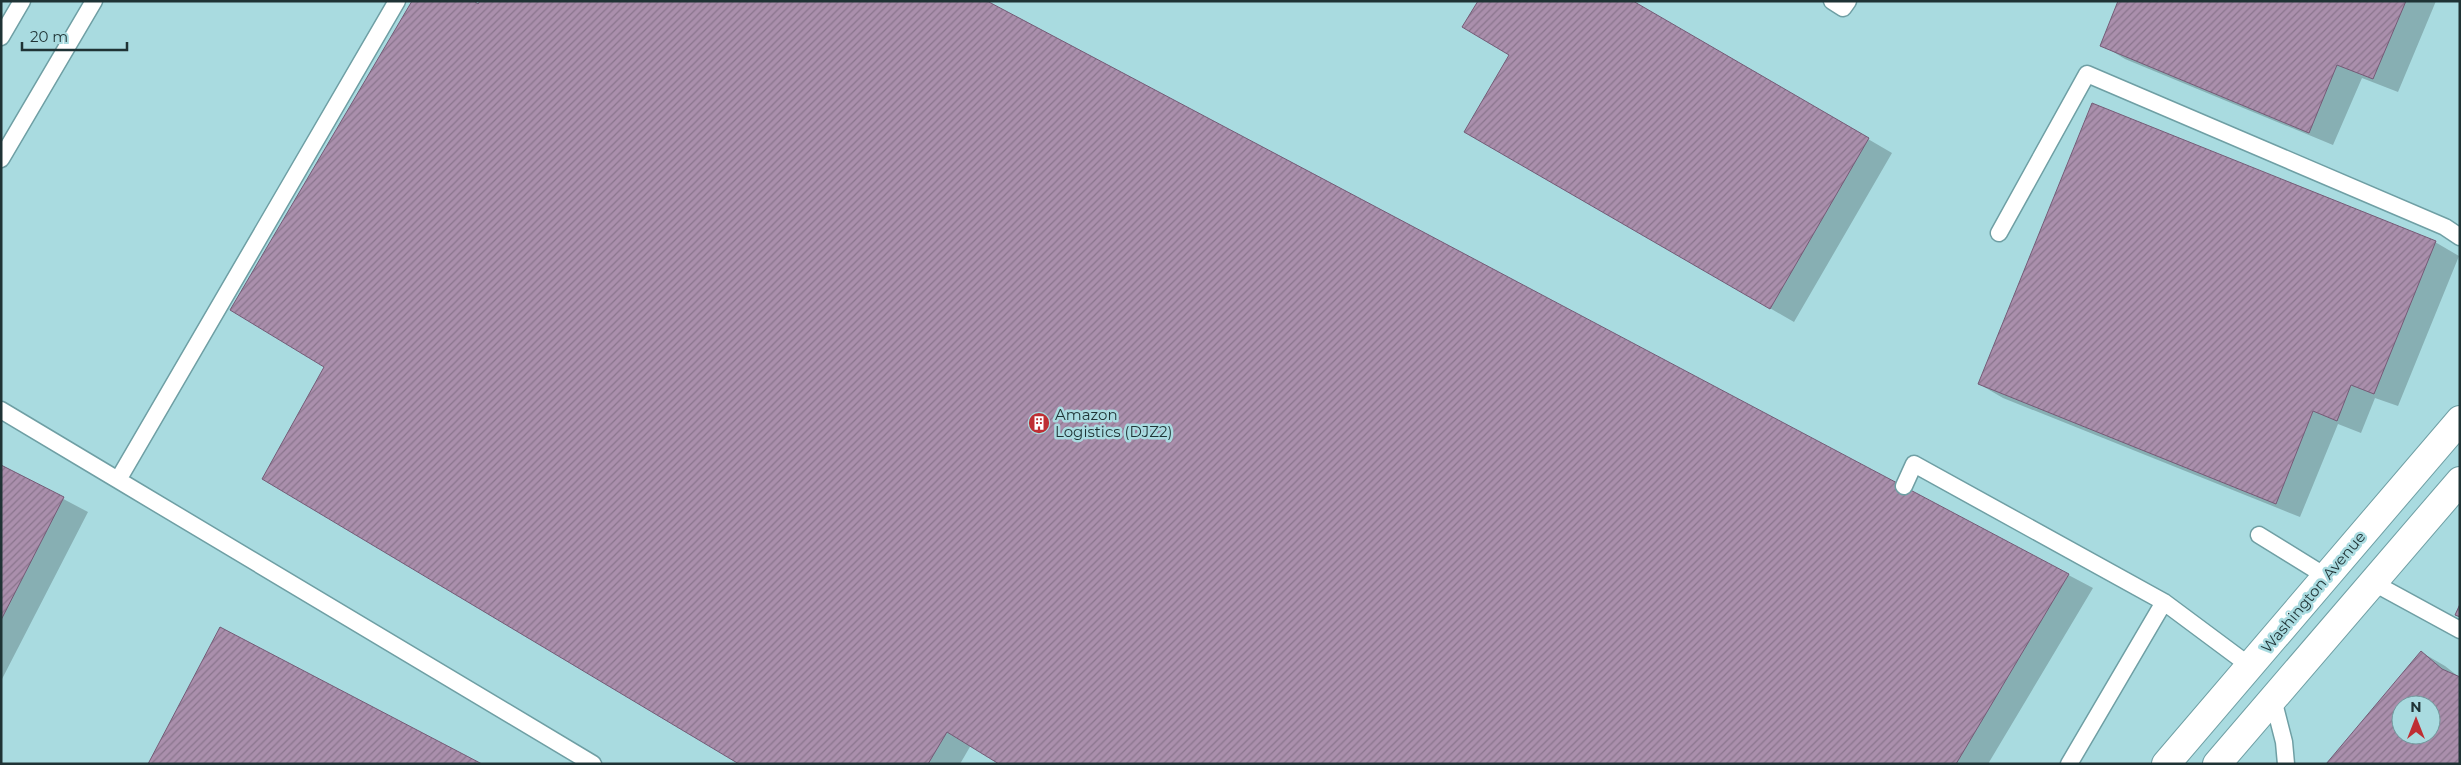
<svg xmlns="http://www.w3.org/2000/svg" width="2461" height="765" font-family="Montserrat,sans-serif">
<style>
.shadow{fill:#0003;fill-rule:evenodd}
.building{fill:url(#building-hatch);stroke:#745b76;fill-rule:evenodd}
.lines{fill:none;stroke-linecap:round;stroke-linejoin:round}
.service-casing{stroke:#6f9fa4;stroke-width:19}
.primary-casing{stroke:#6f9fa4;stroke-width:30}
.service{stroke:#fff;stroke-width:16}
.primary{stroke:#fff;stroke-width:28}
.labels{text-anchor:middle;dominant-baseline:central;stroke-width:5;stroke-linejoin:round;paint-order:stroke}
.poi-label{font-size:15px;fill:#1f3335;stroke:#a9dbe0;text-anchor:start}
.street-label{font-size:15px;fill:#1f3335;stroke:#a9dbe0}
</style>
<defs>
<pattern id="building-hatch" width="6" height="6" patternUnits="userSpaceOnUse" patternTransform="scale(1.25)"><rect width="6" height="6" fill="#aa8fac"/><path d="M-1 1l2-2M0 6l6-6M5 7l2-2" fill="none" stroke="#8a758d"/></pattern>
</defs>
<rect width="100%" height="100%" fill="#a9dbe0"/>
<path class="shadow" d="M981 1 2093 588 1988 764H1002L971 745 960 764H742L326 367 479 5Z
M1631 1 1892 153 1794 322 1465 132 1511 54Z
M2120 1H2436L2398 92 2362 78 2333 145 2125 59 2102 45Z
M2435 242 2459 256 2398 406 2375 398 2361 433 2338 424 2300 517 2003 398 1979 384Z
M1 466 88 512 1 681Z
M2421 652 2445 666 2459 677 2460 764H2328ZM2401 705H2431V735H2401Z"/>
<path class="building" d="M412 1H474L478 4 480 1H987L2069 574 1956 764H999L947 732 928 764H739L262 479 324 367 230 310Z
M1478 1H1633L1869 138 1770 309 1464 132 1509 55 1462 27Z
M2118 1H2406L2373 79 2337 65 2309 133 2100 46Z
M2092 103 2436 241 2374 394 2351 385 2337 421 2313 411 2276 504 1978 384Z
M1 465 64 497 1 620Z
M2460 604V617L2455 615Z
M220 627 482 764H148Z
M2421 651 2442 669 2460 677V764H2326ZM2401 705H2431V735H2401Z"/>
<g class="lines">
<g class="service-casing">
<path id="service" d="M397 1 118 480 593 764
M1832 1 1843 8 1848 1
M1 37 22 1
M1 159 94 1
M1999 233 2087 74 2445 227 2460 237
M1 410 118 480
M1904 486 1914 464 2164 602
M2259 535 2327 577
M2372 582 2460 630
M2273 699 2284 742 2286 764
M2069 764 2164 602 2250 666"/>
</g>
<g class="primary-casing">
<path id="primary" d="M2166 764 2460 420
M2217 764 2460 481"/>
</g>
<use href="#service" class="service"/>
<use href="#primary" class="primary"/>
</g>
<defs>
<g id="building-disc" transform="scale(1.125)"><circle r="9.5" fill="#be2e33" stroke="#a9dbe0"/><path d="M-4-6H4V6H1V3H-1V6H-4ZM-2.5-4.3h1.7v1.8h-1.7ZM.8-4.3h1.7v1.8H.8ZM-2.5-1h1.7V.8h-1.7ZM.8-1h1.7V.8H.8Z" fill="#fff"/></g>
</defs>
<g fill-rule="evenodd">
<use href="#building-disc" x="1039" y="423"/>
</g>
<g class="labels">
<g class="poi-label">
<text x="1055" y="414">Amazon<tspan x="1055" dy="17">Logistics (DJZ2)</tspan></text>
</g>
<g class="street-label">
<text transform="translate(2313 592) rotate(-50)">Washington Avenue</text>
</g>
</g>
<rect width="2461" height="765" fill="none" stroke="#1f3335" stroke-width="5"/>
<g transform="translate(2416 720)"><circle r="24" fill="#a9dbe0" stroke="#72989c"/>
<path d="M0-4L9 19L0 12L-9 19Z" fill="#be2e33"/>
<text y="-8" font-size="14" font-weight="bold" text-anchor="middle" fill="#1f3335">N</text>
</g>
<path d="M22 42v8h105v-8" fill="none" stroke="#1f3335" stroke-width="2.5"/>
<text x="30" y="42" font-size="15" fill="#1f3335" stroke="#a9dbe0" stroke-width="4" paint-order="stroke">20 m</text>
</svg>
